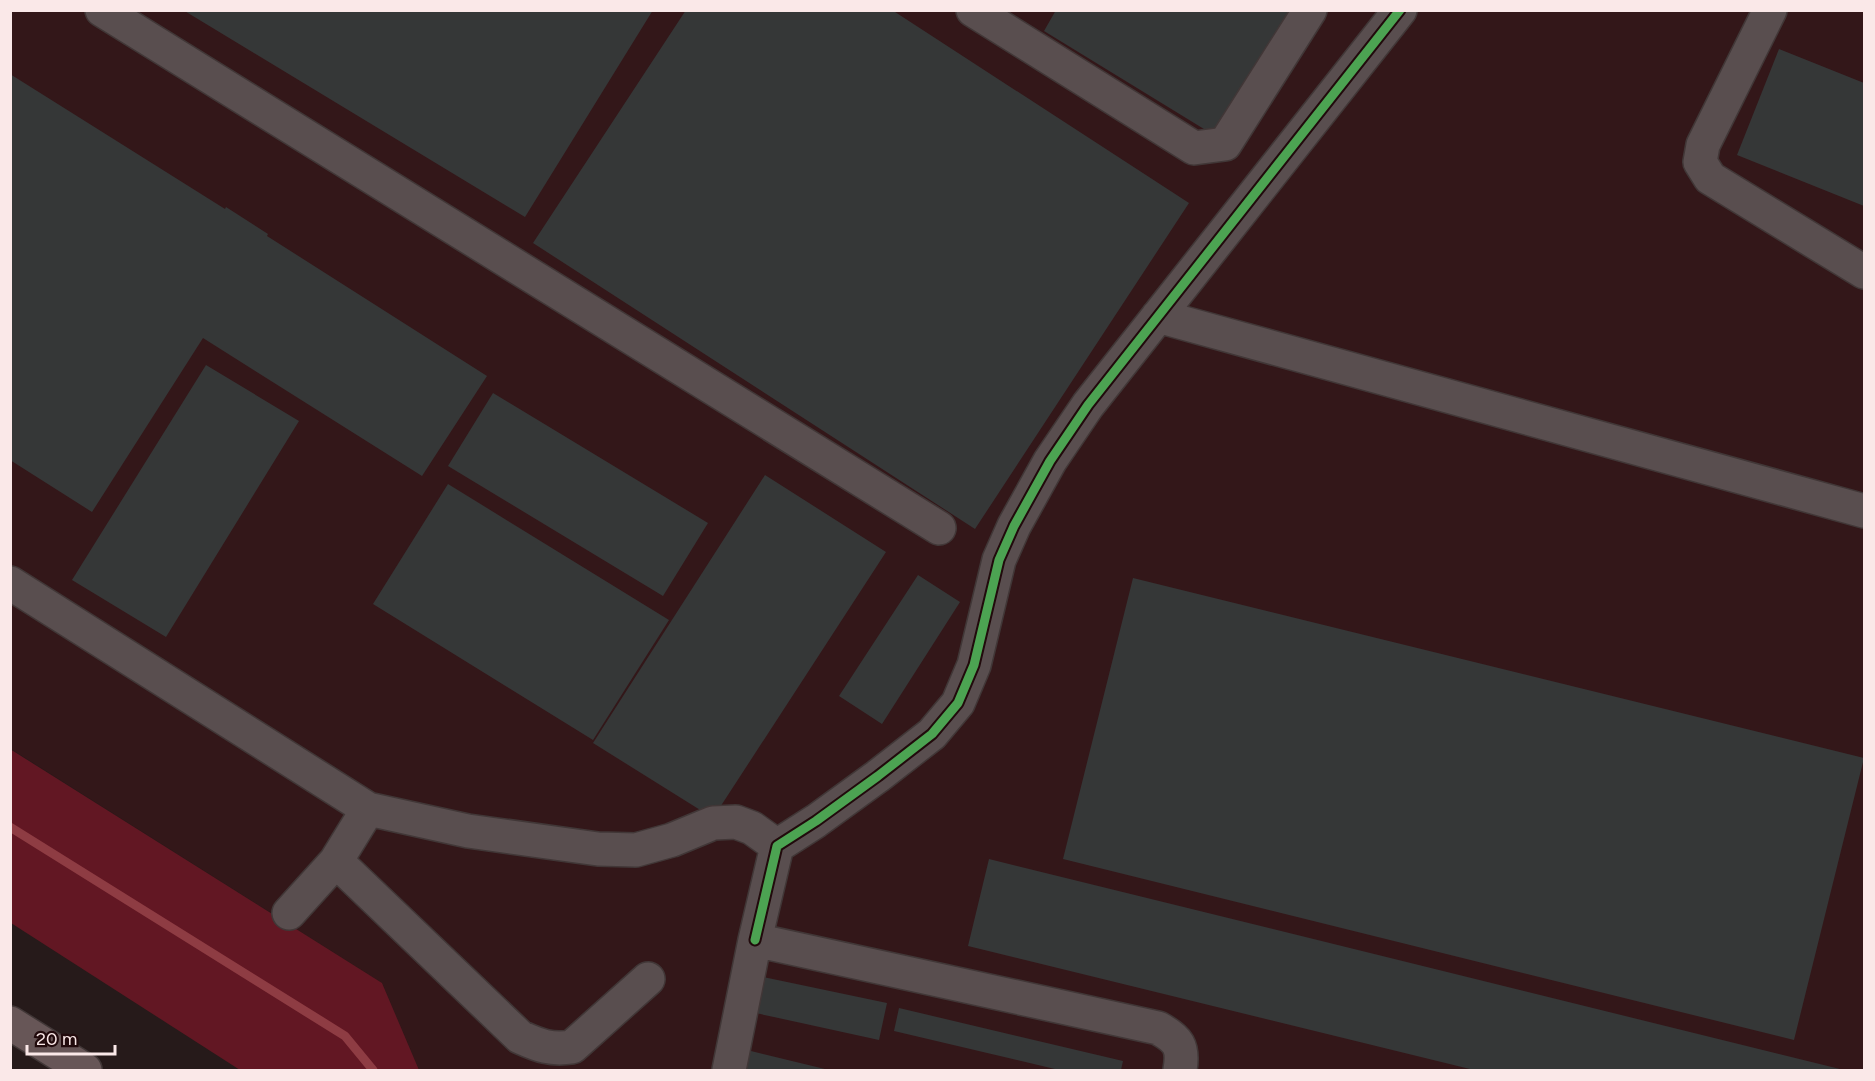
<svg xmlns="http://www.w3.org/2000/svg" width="1875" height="1081" font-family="Figtree,sans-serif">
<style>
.built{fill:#331719}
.green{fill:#621723}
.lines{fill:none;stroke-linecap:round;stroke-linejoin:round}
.stream{stroke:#8e3c43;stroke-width:9}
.building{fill:#353737}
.minor-casing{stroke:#413737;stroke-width:36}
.highway-casing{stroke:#413737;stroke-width:36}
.minor{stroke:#594e4f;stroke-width:33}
.highway{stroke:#675657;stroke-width:33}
.cycleway-casing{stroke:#210a0c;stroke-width:13}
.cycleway{stroke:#4ca352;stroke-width:9}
</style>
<rect width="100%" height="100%" fill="#261a1a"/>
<path class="built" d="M10 11H1864V1070H419L382 983 11 749Z"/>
<path class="green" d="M10 749 382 983 419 1070H240L11 923Z"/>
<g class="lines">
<path class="stream" d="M10 827 345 1036 373 1070"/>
</g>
<path class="building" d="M183 10H653L525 217Z
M686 10H892L1189 203 975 529 533 243Z
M1056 10H1296L1217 137 1044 31Z
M1779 49 1864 83V206L1737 155Z
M10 74 225 209 226 207 268 234 267 236 487 376 422 476 203 338 92 512 10 460Z
M206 365 299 421 166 637 72 580Z
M493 393 708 523 663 596 448 466Z
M765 475 886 552 713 818 593 743Z
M448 484 669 620 593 740 373 604Z
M918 575 960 602 882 724 839 696Z
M1133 578 1864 758 1794 1040 1063 859Z
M989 859 1844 1070H1474L968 946Z
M759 976 887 1003 879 1040 751 1012Z
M899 1008 1123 1061 1121 1070H1059L894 1031Z
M743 1049 829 1070H738Z"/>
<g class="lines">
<g class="minor-casing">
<path id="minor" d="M102 10 939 528
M973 10 1194 148 1225 144 1310 10
M1770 10 1703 145 1700 162 1710 178 1864 272
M1158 316 1864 511
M10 583 368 809 468 831 598 849 636 850 672 840 713 823 736 822 752 828 777 846
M336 861 520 1037C540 1046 551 1050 572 1047L648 979
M289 913 336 861 368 809
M755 940 1158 1028C1178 1039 1184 1046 1180 1070
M729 1070 755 940 777 846 816 821 878 776 932 734 958 703 974 665 999 560 1014 526 1050 461 1088 405 1400 10"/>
</g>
<g class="highway-casing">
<path id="highway" d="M10 1023 85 1070"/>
</g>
<use href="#minor" class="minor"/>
<use href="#highway" class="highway"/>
<g class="cycleway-casing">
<path id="cycleway" d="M755 940 777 846 816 821 878 776 932 734 958 703 974 665 999 560 1014 526 1050 461 1088 405 1400 10"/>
</g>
<use href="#cycleway" class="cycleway"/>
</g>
<rect width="1875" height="1081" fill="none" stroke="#fae8e8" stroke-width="24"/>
<path d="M27 1045v9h88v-9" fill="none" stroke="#fae8e8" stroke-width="3"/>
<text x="36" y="1045" font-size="18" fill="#fae8e8" stroke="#210a0c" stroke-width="4.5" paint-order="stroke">20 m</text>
</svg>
